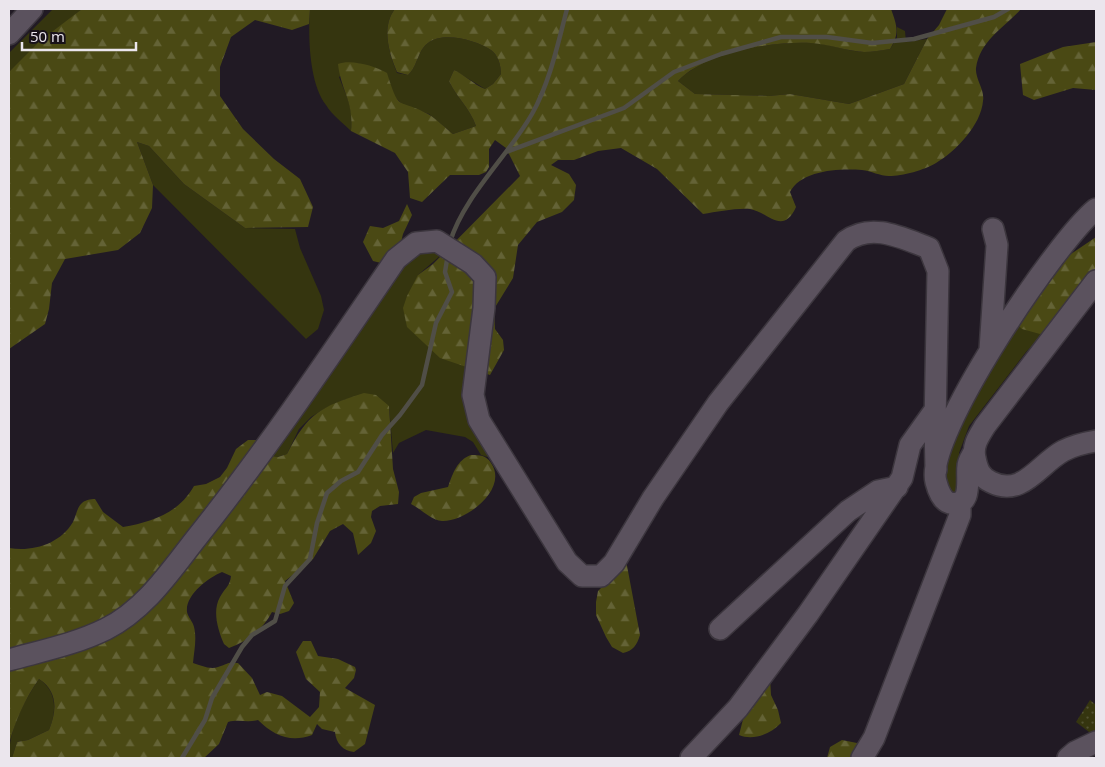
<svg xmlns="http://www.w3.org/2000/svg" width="1105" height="767" font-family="'Open Sans',sans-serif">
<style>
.grass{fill:#35350f}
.forest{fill:url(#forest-firs)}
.garden{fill:url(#garden-dots)}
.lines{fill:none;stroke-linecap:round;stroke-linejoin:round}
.stream{stroke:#504e47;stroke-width:4.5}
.minor-casing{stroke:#3c363e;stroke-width:24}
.minor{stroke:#5b525e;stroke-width:21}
</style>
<defs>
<pattern id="forest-firs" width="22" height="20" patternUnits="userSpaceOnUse" patternTransform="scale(1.25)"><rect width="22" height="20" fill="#4a4914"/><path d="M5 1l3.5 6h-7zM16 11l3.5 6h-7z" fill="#646336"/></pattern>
<pattern id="garden-dots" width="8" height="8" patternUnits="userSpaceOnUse" patternTransform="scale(1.25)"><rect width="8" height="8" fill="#35350f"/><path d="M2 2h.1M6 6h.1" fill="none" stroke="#525232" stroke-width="1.8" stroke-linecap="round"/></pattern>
</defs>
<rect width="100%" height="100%" fill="#211a24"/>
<path class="grass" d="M53 9H82L9 72V53Z
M310 9H395C381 27 389 53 397 73L408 75C418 66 417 51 428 43 443 31 476 40 491 50 498 55 501 65 501 74L493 84 485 89 454 70 449 81C456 97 470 108 476 126L453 134 429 114 403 105 393 95 389 80 381 70 357 63 339 77C347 98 354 108 351 131 343 123 332 115 326 105 309 83 308 36 310 9Z
M897 27 905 31 906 42 927 39 904 84 849 104 790 94 769 96 695 94 678 81C705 52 772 41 811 43 828 43 846 51 863 52 872 52 881 50 890 49L897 38Z
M137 142 149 146 184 184 245 228 295 229 300 248 321 296 324 310 318 329 306 339 153 185Z
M429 249 441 255 418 275 473 370 494 459 481 455 473 442 465 437 426 430 399 443 393 453 389 406 346 399 324 409 311 417 299 429 287 454 278 457 266 455 402 254Z
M1014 321 1046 331 1026 352 969 426 959 453 962 486 954 494H949L942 483 945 443Z
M39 679C57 691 57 711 49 730L28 740 17 742 12 758H9C9 729 23 703 39 679Z"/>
<path class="forest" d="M82 9H310L309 24 292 30 255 20 231 37 220 67V96L243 129 274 159 300 179 313 207 308 227 245 228 184 184 149 146 137 142 153 185 152 208 140 233 118 250 65 259 52 283 49 309 45 324 9 349V72L40 41Z
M395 9H891C897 26 900 33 890 49 882 50 872 52 864 52 846 51 829 44 811 43 773 41 705 52 678 81L695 94 769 96 790 94 849 104 904 84 927 39 939 25 947 9H1021C1005 27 980 40 976 68 975 79 985 90 983 101 981 125 956 151 936 163 925 170 902 176 889 176 880 176 871 171 862 170 840 168 801 170 790 192L796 207C783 236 768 212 750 209 735 208 717 212 703 214L657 169 621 148 598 151 574 160H558L551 165 569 174 576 185 574 200 562 212 537 222 518 245 513 278 494 309 495 329 503 340 504 350 490 375 440 358 407 327 403 308 407 296 418 275 433 264 520 176 506 148 495 140 489 149V167L486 172 479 175H450L422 202 410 198 408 172 395 153 351 131C354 101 341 91 338 64 351 59 375 66 387 73 400 114 397 97 428 114 437 119 445 128 453 134L476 126C470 108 456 97 449 81L454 70C465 75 473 84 485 89L493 84 501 74C501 65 498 55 491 50 476 40 443 31 428 43 417 51 418 66 408 75L397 72C389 53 381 27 395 9Z
M1096 42V90L1073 88 1034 100 1023 95 1020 64 1063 47Z
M407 204 412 215 403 234 400 246 381 263 373 261 363 242 370 226 383 228 399 221Z
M1096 237V278L1054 328 1040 334 1022 329 1014 321 1068 256Z
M364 393 376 395 389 406 393 469 399 492 398 504 380 506 372 511 371 517 376 531 371 543 358 555 353 533 343 524 330 531 313 559 285 581 294 603 289 611 280 614 272 612C263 629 247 642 229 648L224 644C218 630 212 611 220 597 225 588 230 586 231 576L222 572C208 578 185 595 187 612 188 617 193 622 194 627 197 639 194 651 193 663 200 665 210 670 218 667 229 664 225 662 238 663L252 678 260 695 267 692 282 696 310 717 319 707 320 692 306 679 296 652 303 641H311L318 656 338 659 355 667 356 670 354 678 345 688 375 705 365 744 354 752C343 751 336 743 335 732L322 729 317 724 312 735C291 743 274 736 258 720 247 723 239 719 228 722L219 744 204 758H12L17 742 28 740 49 730C57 711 58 691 39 679 25 699 15 721 9 744V664L104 633 266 455 278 457 287 454C308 413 320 407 364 393Z
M248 440H257L261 443 194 536 111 621 9 653V548C33 552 60 544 73 522 76 516 77 508 81 504 84 500 91 499 95 499L103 512 123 527C152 522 179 513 194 486L206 484 220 477 227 468 236 449Z
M471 455C480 455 486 455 491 463 509 489 466 522 442 521 431 520 421 509 411 504L414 497 421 493 448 487C453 473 457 460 471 455Z
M625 555 640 635C637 645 633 651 623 653L612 647 606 637 596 615V602L598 591 613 576Z
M770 678 771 695 778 710 781 723C771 734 753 741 739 735L747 704Z
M842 740 857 743 859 747 853 758H827L830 747Z"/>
<path class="garden" d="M1090 700 1096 705V734L1093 735 1076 722Z"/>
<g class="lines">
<path class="stream" d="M506 152 624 108 674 72 721 54 781 37H827L872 43 914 39 994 17 1008 9
M450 242C464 196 508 156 532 114 550 82 558 43 567 9
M182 758 205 720 212 698 242 647 252 635 275 621 285 586 310 559 317 523 327 493 341 481 358 472 382 435 400 415 422 385 436 323 452 292 445 272 448 254"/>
<g class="minor-casing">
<path id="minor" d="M9 34 32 9
M1096 281 985 426C979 436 972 445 975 458 977 469 980 477 991 482 1022 498 1039 464 1063 451 1074 445 1084 443 1096 441
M990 350 997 245 993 229
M974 452C972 456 968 461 968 466 966 477 974 508 950 503 942 501 938 490 936 482 923 437 1058 239 1096 209
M720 629 848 511 878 491 897 487
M9 660C41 651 76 644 106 629 146 609 171 570 198 536 269 447 332 353 396 259L416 243 437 241 473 264 485 277 484 308 473 395 479 420 567 562 582 576H601L614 563 653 498 718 403 846 241C872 222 902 238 929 248L938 271 935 424 936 470
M691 758 738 708 808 614 902 478 910 445 935 410
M862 758 874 738 960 515V502
M1068 758 1075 752 1096 742"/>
</g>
<use href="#minor" class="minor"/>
</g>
<rect width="1105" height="767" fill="none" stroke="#ebe6ed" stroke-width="20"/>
<path d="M22 42v8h114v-8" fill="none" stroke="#ebe6ed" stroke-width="2.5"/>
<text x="30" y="42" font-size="15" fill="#ebe6ed" stroke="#18111a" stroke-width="4" paint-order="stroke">50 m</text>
</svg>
